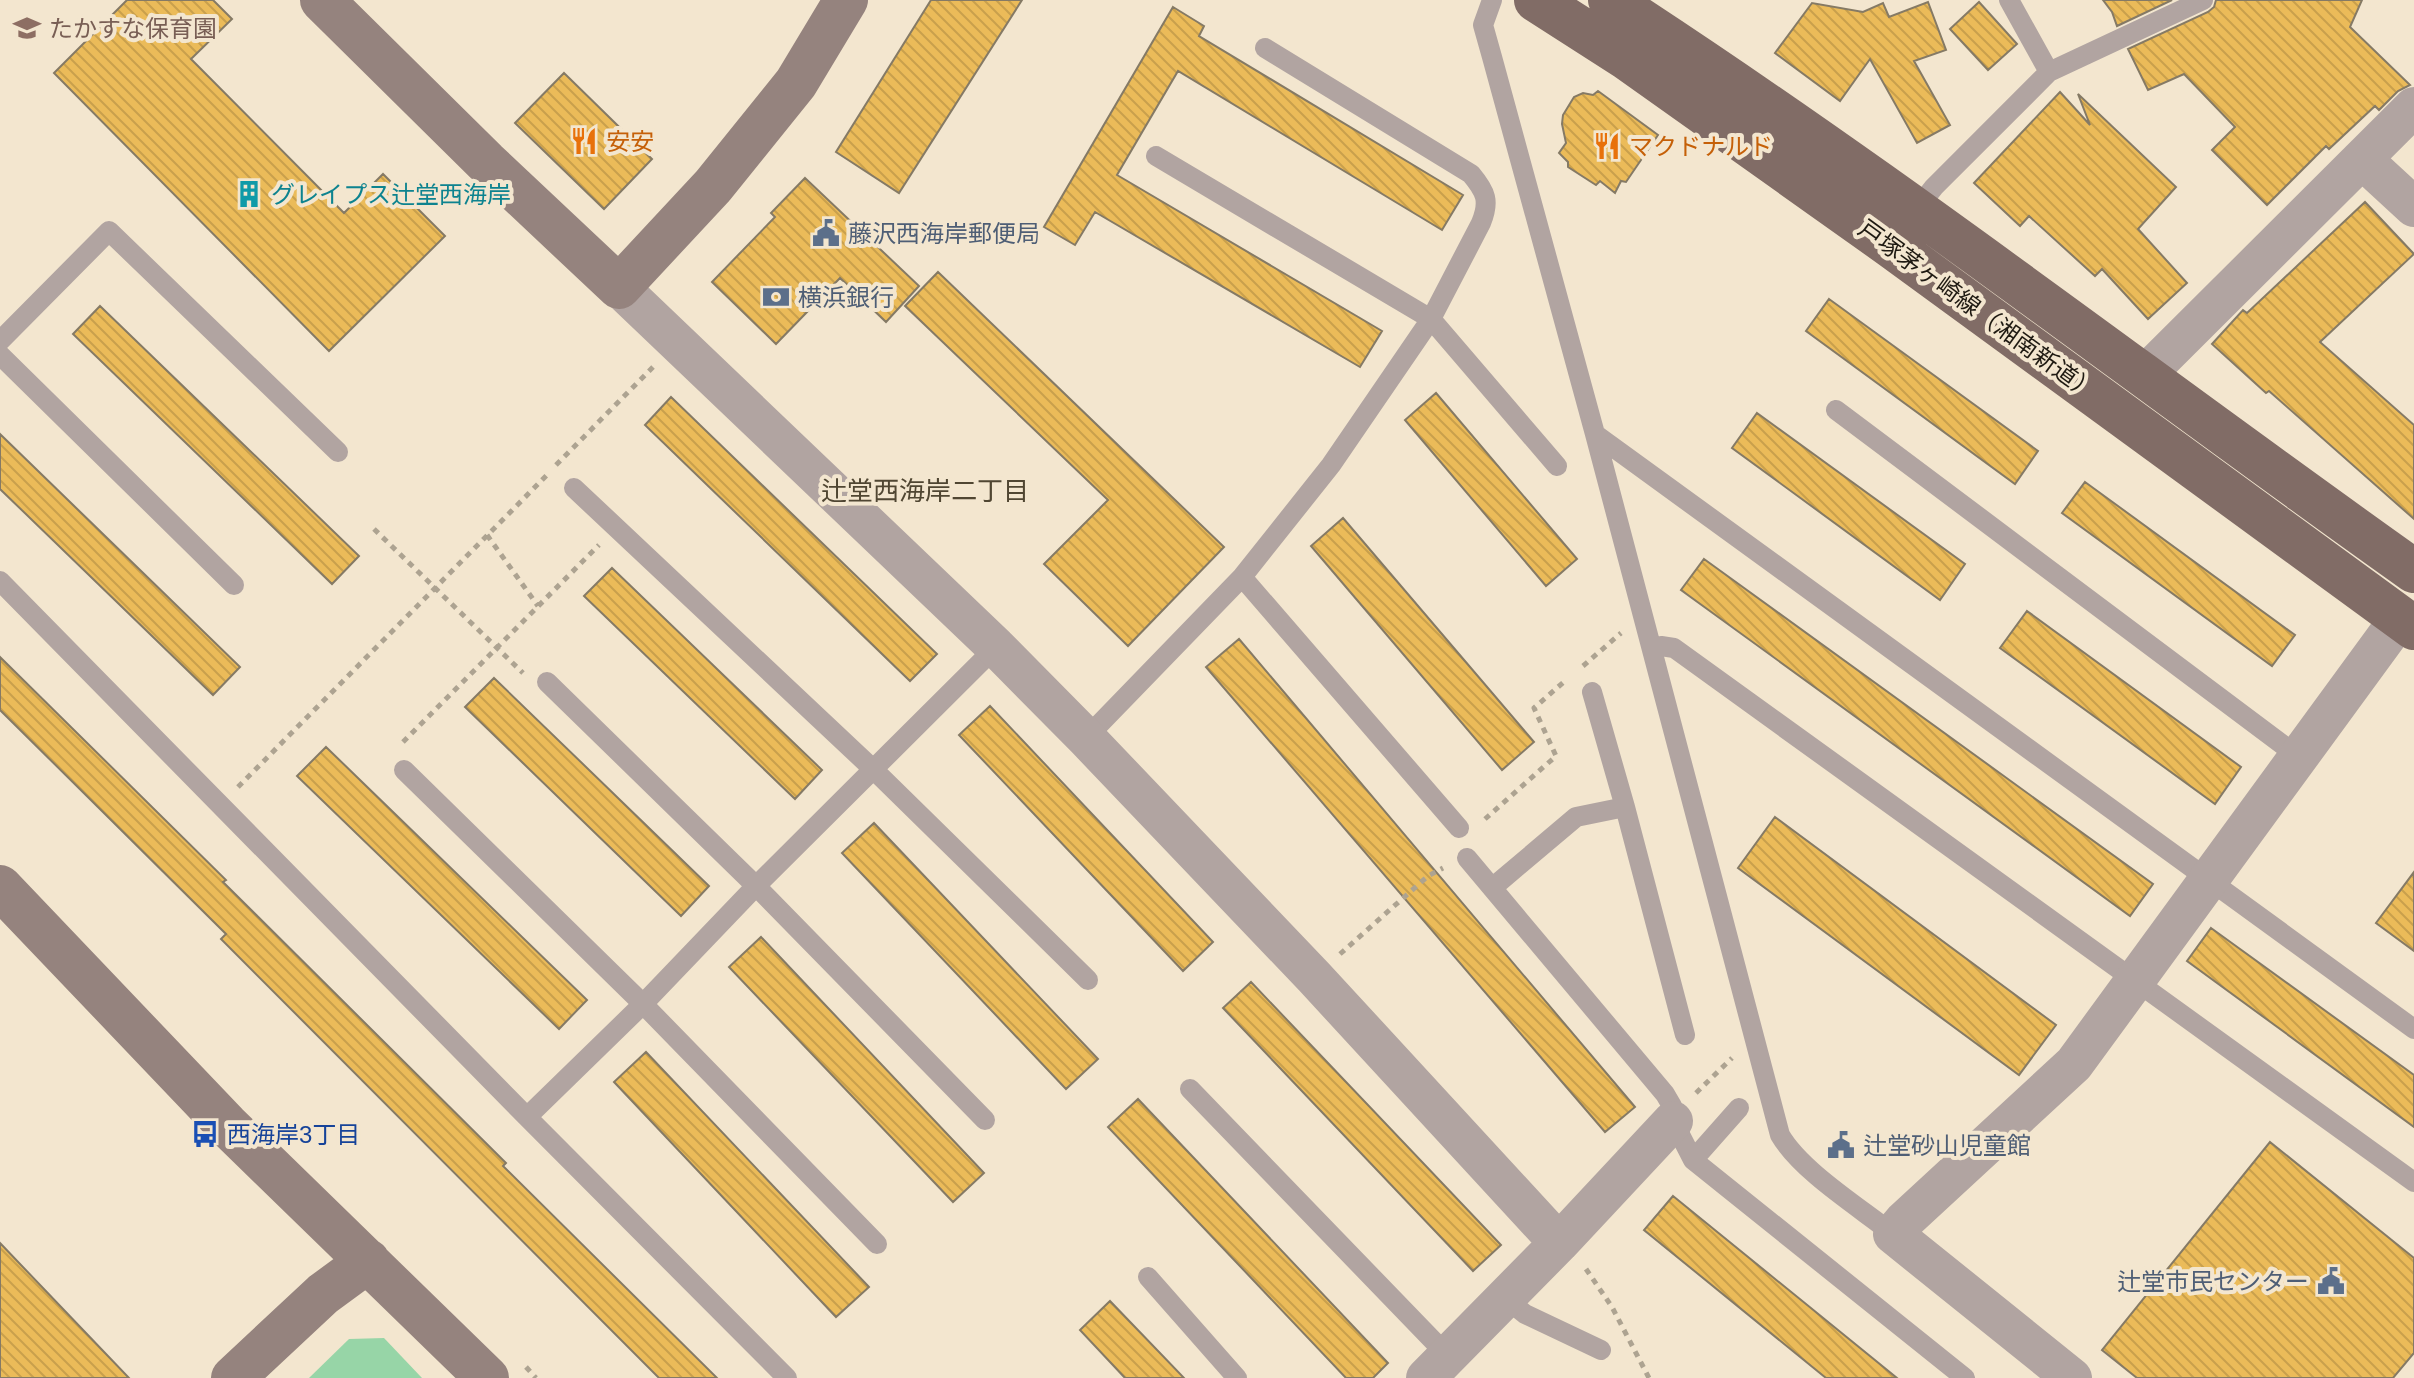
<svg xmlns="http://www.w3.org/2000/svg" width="2414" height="1378" font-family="Arial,'Noto Sans JP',sans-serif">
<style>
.park{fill:#97d5a7}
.building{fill:url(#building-back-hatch);stroke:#857a65;stroke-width:2}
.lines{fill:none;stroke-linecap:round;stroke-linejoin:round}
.path{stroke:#ada391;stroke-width:5;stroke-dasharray:6 6;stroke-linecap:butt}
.lane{stroke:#b1a4a1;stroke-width:20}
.street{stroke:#b1a4a1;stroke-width:40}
.secondary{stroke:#95837e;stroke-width:44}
.primary{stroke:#816c66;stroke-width:44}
.labels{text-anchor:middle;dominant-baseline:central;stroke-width:8;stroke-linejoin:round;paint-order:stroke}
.education-label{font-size:24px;fill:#785e54;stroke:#f3e6cf;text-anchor:start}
.food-label{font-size:24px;fill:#c56008;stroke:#f3e6cf;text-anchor:start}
.culture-label{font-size:24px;fill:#0d838f;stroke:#f3e6cf;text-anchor:start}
.service-label{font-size:24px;fill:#4e5e75;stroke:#f3e6cf;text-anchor:start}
.street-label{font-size:24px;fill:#1f1a12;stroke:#f3e6cf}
.transit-label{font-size:24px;fill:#164399;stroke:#f3e6cf;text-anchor:start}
.neighbourhood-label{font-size:26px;fill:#504632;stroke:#f3e6cf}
</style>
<defs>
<pattern id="building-back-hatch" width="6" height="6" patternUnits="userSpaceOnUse" patternTransform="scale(2)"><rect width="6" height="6" fill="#ebbb59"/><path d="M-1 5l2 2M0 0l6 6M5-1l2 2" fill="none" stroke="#c9a04c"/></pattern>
</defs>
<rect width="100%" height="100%" fill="#f3e6cf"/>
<path class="park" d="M384 1338 422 1378H309L349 1339Z"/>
<path class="building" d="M127 0H213L232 19 191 59 344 213 383 174 445 236 329 351 54 73Z
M931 0H1022L899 193 836 152Z
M2103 0H2172L2117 26 2112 12Z
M2216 0H2362L2350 27 2410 85 2398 91 2379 110 2375 106 2329 149 2326 146 2267 205 2212 150 2235 127 2184 74 2148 90 2128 49 2208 12 2214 7Z
M1928 2 1946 50 1914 61 1950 125 1917 143 1870 59 1840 101 1775 53 1812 3 1863 12 1883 3 1889 17Z
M1979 2 2017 44 1988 70 1950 29Z
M1173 7 1204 26 1199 36 1463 195 1442 230 1178 71 1117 175 1382 331 1360 367 1095 212 1075 245 1044 227Z
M564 73 652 159 604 209 515 123Z
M1598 91 1658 135 1626 182 1621 181 1615 193 1600 181 1596 185 1568 167V162L1559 153 1566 143 1562 124 1563 115 1574 97 1583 93 1593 95Z
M2060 92 2090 125 2078 94 2176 187 2138 229 2187 283 2148 319 2102 269 2095 276 2029 216 2020 226 1974 183Z
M805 178 919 286 886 322 840 278 776 344 712 282 775 217 771 213Z
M2365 202 2414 254 2320 342 2414 425V519L2269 391 2266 393 2212 344 2243 310 2247 313Z
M938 272 1224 547 1128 646 1044 564 1108 500 905 306Z
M1829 299 2038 451 2015 484 1806 331Z
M100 306 359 556 332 584 73 334Z
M1436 393 1577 559 1546 586 1405 420Z
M671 397 937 654 910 681 645 425Z
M1757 413 1965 564 1940 600 1732 448Z
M0 434 240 667 213 695 0 489Z
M2085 482 2295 635 2272 666 2062 513Z
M1343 518 1534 742 1502 770 1311 546Z
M1704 559 2153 884 2130 916 1681 590Z
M612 568 822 770 795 799 584 596Z
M2027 611 2241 767 2215 804 2000 648Z
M1239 639 1635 1107 1605 1132 1206 667Z
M0 657 226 880 223 882 506 1163 503 1166 717 1378H659L221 939 226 934 0 710Z
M494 678 709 886 681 916 465 707Z
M990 706 1213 942 1183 971 959 735Z
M326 747 587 1000 559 1029 297 776Z
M1775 817 2056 1025 2019 1075 1738 868Z
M874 823 1098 1059 1066 1089 842 853Z
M2414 872V951L2376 923Z
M2211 928 2414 1075V1127L2187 961Z
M761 937 984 1173 953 1202 729 967Z
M1251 982 1501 1245 1473 1271 1223 1008Z
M646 1052 869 1287 836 1317 614 1082Z
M1138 1099 1388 1363 1373 1378H1346L1108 1127Z
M2270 1142 2414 1258V1353L2393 1378H2137L2102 1350Z
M1673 1196 1897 1378H1826L1644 1230Z
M0 1243 129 1378H0Z
M1110 1301 1184 1378H1125L1080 1330Z"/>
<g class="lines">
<path class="path" d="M556 465 653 367
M374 529 523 673
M487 535 538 606
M1583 666 1621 633
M403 742 599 545
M238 787 549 473
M1485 819 1556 756 1534 708 1566 680
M1340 954 1428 876 1443 868
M1696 1093 1732 1058
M1586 1269 1612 1307 1649 1378
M526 1367 536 1378"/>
<path class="lane" d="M1492 0 1483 25 1492 57 1595 434 1780 1135C1801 1171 1859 1207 1893 1234
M2009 0 2049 72
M1156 156 1431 319 1557 466
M1916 210 1934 187 2049 72 2203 0
M0 341 109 231 338 452
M0 355 234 585
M1836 410 2299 757
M1595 434 2414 1029
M574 488 874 770 1088 980
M1242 577 1459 828
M0 581 527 1117 787 1378
M1661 646 1674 648 2414 1182
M547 682 756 886 985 1120
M1592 692 1625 807 1685 1035
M1086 738 1242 577 1331 465 1431 319 1481 223C1490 201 1486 192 1471 174L1265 48
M404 770 643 1004 877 1244
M1467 858 1665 1094 1672 1106 1673 1121 1693 1160 1965 1378
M1492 888 1576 817 1625 807
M1190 1089 1448 1356
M527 1117 643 1004 756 886 996 647
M1693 1160 1739 1108
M1148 1277 1237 1378
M1505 1298 1525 1314 1601 1350"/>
<path class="street" d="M2363 160 2414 207
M619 287 996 647 1086 738 1314 977 1559 1243
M2146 374 2414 107
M1426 1378 1559 1243 1673 1121
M2072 1378 1893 1234 1904 1221 2074 1064 2400 618"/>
<path class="secondary" d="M322 0 486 162 619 287 713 186 796 83 846 0
M0 887 227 1125 487 1378
M233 1378 323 1294 368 1261"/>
<path class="primary" d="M1536 0 1628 59 1891 246 2414 628
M1610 0C1886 179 2146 381 2414 571"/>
</g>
<defs>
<g id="school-bare" transform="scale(2.16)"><path d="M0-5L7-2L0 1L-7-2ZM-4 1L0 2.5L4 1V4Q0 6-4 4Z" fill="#8d6e63" stroke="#f3e6cf" stroke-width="2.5" paint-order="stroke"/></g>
<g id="restaurant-bare" transform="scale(2.16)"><path d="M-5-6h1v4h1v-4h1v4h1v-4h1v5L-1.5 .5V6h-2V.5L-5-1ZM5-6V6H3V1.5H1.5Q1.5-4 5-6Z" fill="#e8710a" stroke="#f3e6cf" stroke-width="2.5" paint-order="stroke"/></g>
<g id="building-bare" transform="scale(2.16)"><path d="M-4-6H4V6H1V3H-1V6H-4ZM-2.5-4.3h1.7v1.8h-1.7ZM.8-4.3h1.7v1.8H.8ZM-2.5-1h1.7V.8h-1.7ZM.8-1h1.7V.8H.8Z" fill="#0f9aa8" stroke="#f3e6cf" stroke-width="2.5" paint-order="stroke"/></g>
<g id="civic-bare" transform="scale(2.16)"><path d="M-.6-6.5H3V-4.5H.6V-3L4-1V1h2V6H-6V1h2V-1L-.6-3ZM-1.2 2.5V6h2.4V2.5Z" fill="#5c6f8a" stroke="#f3e6cf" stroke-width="2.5" paint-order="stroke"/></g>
<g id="bank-bare" transform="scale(2.16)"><path d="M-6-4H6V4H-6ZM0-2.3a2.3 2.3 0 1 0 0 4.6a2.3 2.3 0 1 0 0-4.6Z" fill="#5c6f8a" stroke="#f3e6cf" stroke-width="2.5" paint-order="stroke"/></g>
<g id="bus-bare" transform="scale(2.16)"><path d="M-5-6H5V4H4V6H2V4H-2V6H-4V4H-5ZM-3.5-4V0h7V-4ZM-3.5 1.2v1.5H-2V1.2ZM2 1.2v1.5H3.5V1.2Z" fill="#1a4fb4" stroke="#f3e6cf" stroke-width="2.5" paint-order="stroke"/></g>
</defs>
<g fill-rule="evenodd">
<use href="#school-bare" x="27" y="28"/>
<use href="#restaurant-bare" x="584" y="141"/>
<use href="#restaurant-bare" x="1607" y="146"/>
<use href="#building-bare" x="249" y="194"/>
<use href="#civic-bare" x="826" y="233"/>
<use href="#bank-bare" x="776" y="297"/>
<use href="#bus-bare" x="205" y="1134"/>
<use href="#civic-bare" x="1841" y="1145"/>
<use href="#civic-bare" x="2331" y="1281"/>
</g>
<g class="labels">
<g class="education-label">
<text x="49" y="28">たかすな保育園</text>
</g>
<g class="food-label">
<text x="606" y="141">安安</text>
<text x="1629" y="146">マクドナルド</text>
</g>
<g class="culture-label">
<text x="271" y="194">グレイプス辻堂西海岸</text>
</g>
<g class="service-label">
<text x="848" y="233">藤沢西海岸郵便局</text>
<text x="798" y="297">横浜銀行</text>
<text x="1863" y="1145">辻堂砂山児童館</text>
<text x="2309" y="1281" text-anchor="end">辻堂市民センター</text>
</g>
<g class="street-label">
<text transform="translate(1978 310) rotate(36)">戸塚茅ヶ崎線（湘南新道）</text>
</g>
<g class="transit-label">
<text x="227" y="1134">西海岸3丁目</text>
</g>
<g class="neighbourhood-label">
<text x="925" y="491">辻堂西海岸二丁目</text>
</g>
</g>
</svg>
